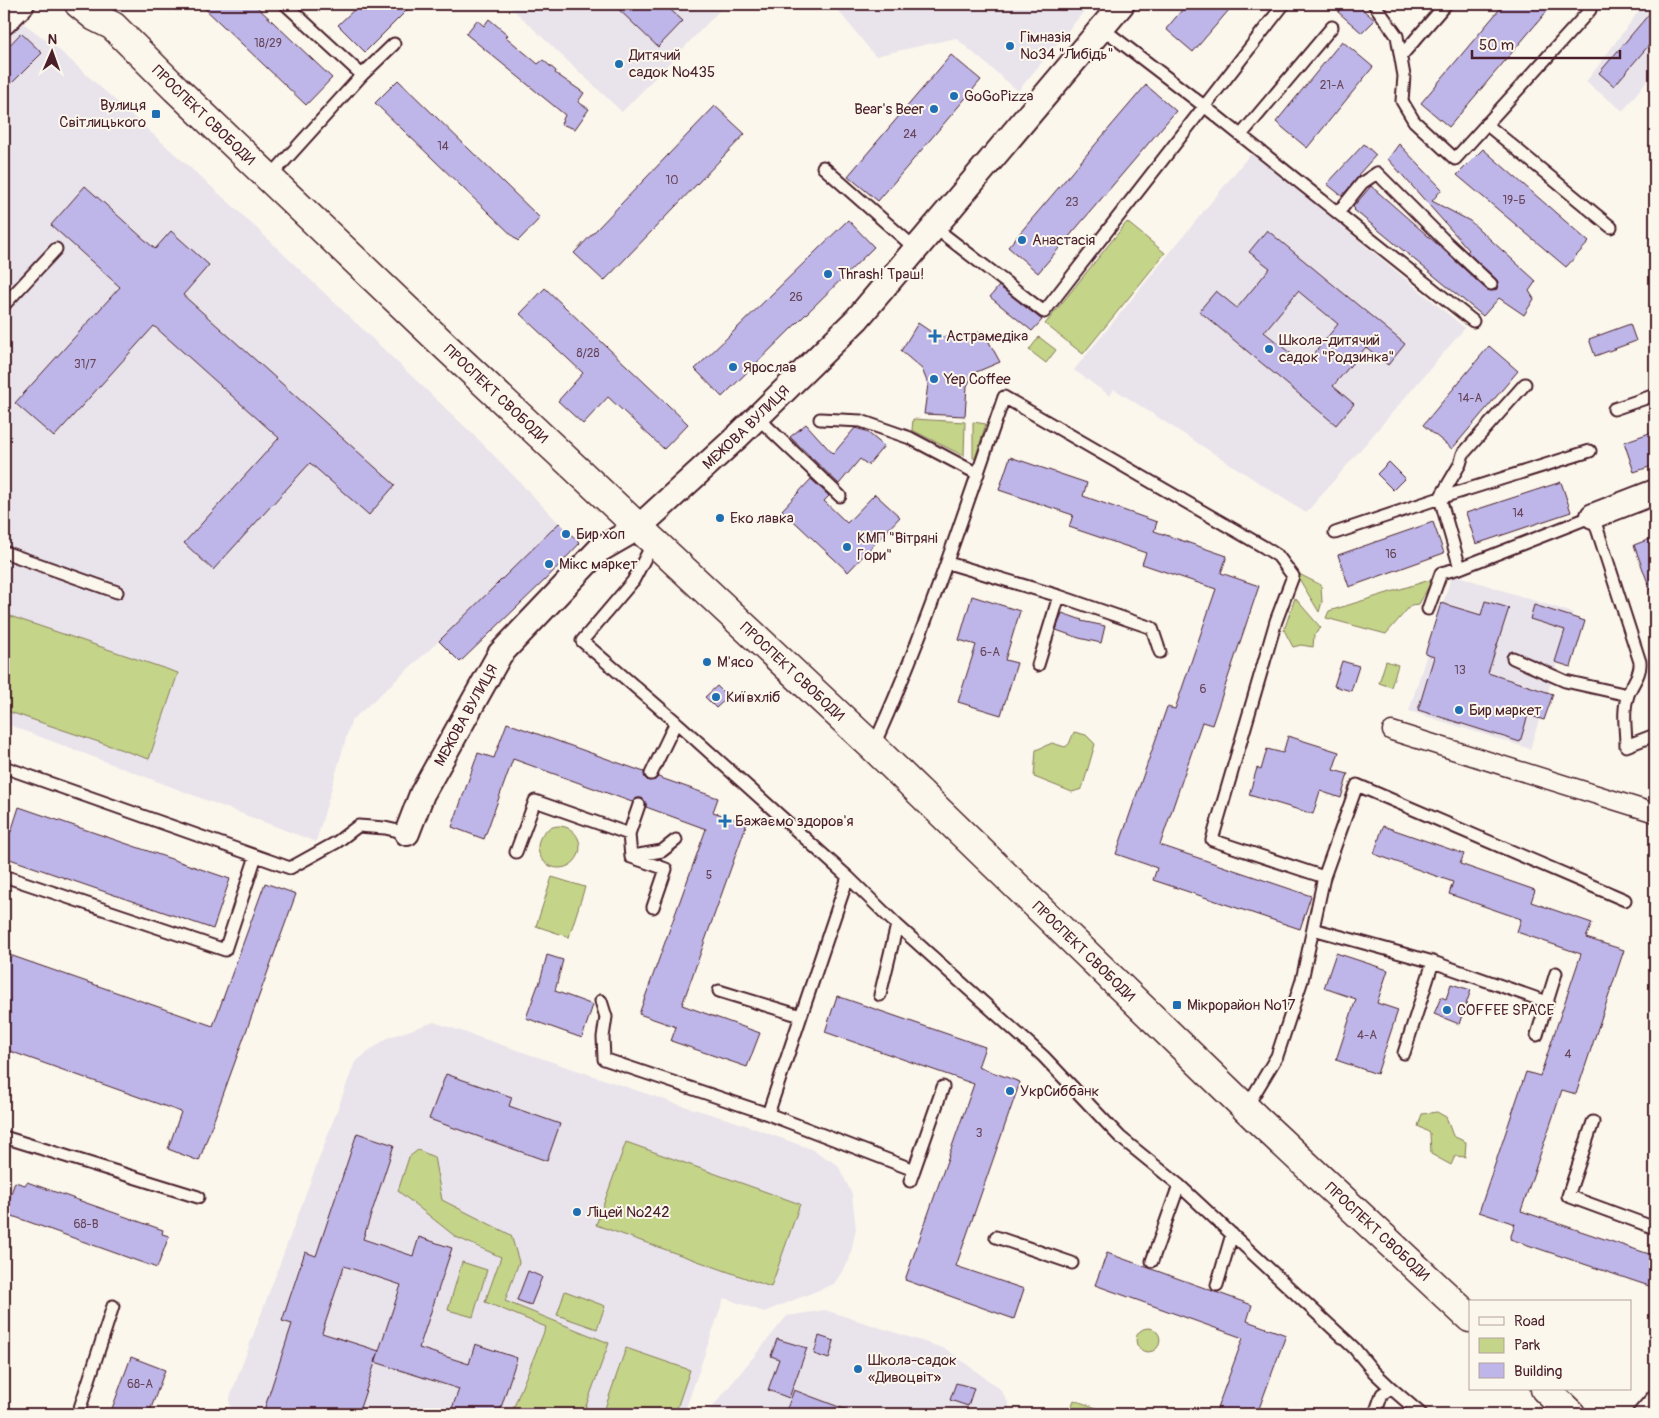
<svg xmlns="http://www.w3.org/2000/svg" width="1659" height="1418" font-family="Pangolin,sans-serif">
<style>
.built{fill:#e9e4eb}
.green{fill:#c4d489;stroke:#877a5a}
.building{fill:#beb6e8;stroke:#4a1f2b;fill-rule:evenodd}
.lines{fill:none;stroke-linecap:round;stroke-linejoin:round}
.service-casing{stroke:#4a1f2b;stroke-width:15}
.pedestrian-casing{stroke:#4a1f2b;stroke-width:21}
.minor-casing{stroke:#4a1f2b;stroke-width:28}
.tertiary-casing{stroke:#4a1f2b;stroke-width:31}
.service{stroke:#fbf7ec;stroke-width:11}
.pedestrian{stroke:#fbf7ec;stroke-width:18}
.minor{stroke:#fbf7ec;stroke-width:24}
.tertiary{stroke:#fbf7ec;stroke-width:28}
.poi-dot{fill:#1f6fb2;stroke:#fbf7ec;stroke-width:2}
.labels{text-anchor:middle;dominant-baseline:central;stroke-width:4;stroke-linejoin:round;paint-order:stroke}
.number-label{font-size:12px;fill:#67455a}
.poi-label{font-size:15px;fill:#4a1f2b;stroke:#fbf7ec;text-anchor:start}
.street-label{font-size:15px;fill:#4a1f2b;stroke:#fbf7ec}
</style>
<rect width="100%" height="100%" fill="#fbf7ec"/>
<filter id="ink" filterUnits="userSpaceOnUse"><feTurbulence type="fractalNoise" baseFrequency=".02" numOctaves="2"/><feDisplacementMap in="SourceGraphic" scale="10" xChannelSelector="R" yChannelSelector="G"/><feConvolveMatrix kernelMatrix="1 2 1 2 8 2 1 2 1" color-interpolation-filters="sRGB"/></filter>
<g filter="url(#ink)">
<path class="built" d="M507 4H726L622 112Z
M833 4H1090L1018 91 956 38 875 56Z
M1644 4H1655V70L1623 111 1586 82Z
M22 22 58 49 234 207 480 441 559 523 439 641 351 721 316 842 4 723V41Z
M1252 152 1465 328 1306 513 1114 389 1110 396 1074 370Z
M1452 574 1573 613 1530 749 1409 711Z
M434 1022 674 1103 734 1121 811 1149 838 1165 852 1194 856 1229 849 1261 834 1284 764 1312 724 1298 684 1414H232L229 1400 355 1062 387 1038Z
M825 1310 946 1349 1000 1389 1009 1404 1010 1414H709L710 1410 787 1316Z"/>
<path class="green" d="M1127 222 1165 253 1083 354 1045 324Z
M1039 337 1056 350 1046 363 1029 350Z
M913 419 965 422 964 456 912 430Z
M973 422 986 424 975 459 973 458Z
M1295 572 1321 585 1322 602 1319 612Z
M1433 579 1419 604 1411 605 1386 634 1326 618 1329 611Z
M1295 598 1321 628 1314 635 1313 647 1301 645 1293 647 1284 630Z
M4 614 178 673 149 759 4 710Z
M1386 661 1398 665 1391 687 1379 683Z
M1074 732 1086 735 1095 744 1082 789 1072 792 1034 777 1036 750 1052 743 1065 747 1069 744Z
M538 847a21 21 0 1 1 42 0a21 21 0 1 1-42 0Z
M552 877 585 887 569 937 536 926Z
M1437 1112 1446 1117 1453 1136 1466 1142 1465 1157 1455 1156 1451 1165 1431 1154 1430 1133 1418 1126 1422 1114Z
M626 1142 800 1204 771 1287 596 1225Z
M418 1150 434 1157 442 1200 511 1235 519 1262 505 1301 609 1343 583 1414H511L546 1327 485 1302 501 1257 456 1237 398 1191 409 1157Z
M462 1262 487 1270 473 1317 448 1310Z
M565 1291 605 1306 597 1329 557 1315Z
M1136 1340a12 12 0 1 1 24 0a12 12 0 1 1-24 0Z
M626 1348 690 1370 675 1414H603Z
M1074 1400 1113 1414H1069Z"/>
<path class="building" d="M200 4H254L332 78 306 105Z
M360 4H413L365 52 338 25Z
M613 4H664L683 21 658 47Z
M1187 4H1234L1193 52 1166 29Z
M1345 4H1356L1375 20 1362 33 1338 12Z
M1504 4H1553L1449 127 1421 103Z
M1655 7V38L1614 86 1599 73Z
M489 19 508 35 506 37 538 64 543 60 556 71 555 73 584 93 578 102 589 109 575 129 561 124 565 115 466 34 477 20 484 26Z
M21 33 42 53 4 91V51Z
M1342 41 1373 67 1307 148 1276 122Z
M951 55 981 80 878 201 848 176Z
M398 80 540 218 518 241 375 103Z
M1146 85 1176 111 1038 273 1008 247Z
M715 106 745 134 604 281 574 253Z
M1364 144 1376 155 1358 175 1359 176 1342 196 1327 184Z
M1399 144 1442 189 1432 201 1470 221 1536 281 1529 291 1534 299 1524 315 1499 298 1483 316 1354 210 1355 209 1353 207 1371 186 1437 244 1486 289 1493 291 1497 289 1498 282 1496 279 1467 252 1469 250 1388 159Z
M1483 149 1589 242 1566 267 1457 175Z
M85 186 155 249 171 231 209 265 183 295 395 485 369 515 310 463 213 570 184 543 279 438 154 326 54 437 15 403 120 287 51 225Z
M848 220 874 247 722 397 695 369Z
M1267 230 1405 344 1388 365 1366 347 1333 386 1354 404 1336 425 1199 311 1216 291 1237 308 1270 268 1249 252ZM1298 291 1338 324 1305 365 1264 332Z
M999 286 1042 320 1032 331 990 297Z
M545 288 688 424 664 449 608 397 583 424 558 401 583 373 520 314Z
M918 323 937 336 961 338 983 331 1000 362 974 373 967 386 965 416 924 414 928 384 922 369 901 351Z
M1630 324 1636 341 1595 356 1589 339Z
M1489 346 1518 371 1452 449 1423 425Z
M806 424 833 454 855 428 866 431 884 446 868 465 860 459 839 484 790 437Z
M1655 431V465L1634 472 1624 442Z
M1010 457 1087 483 1083 496 1157 522 1154 531 1227 556 1221 573 1259 586 1212 725 1202 722 1160 845 1311 896 1300 929 1153 880 1157 868 1116 854 1167 707 1175 709 1216 589 1142 564 1146 553 1069 527 1073 515 999 490Z
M1389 462 1405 478 1393 490 1377 474Z
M811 479 829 496 824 501 847 523 875 494 900 517 848 572 782 510Z
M1561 482 1571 512 1476 544 1466 513Z
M1433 522 1444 553 1349 587 1338 555Z
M559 523 580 543 545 580 460 662 439 641Z
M1655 537V596L1653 597 1634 545Z
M972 596 1020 611 1005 660 1017 663 1001 715 958 702 976 645 959 640Z
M1485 601 1509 608 1488 673 1553 694 1544 720 1528 715 1520 742 1418 710 1434 657 1425 654 1441 603 1481 615Z
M1534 605 1585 621 1571 667 1555 662 1565 630 1530 619Z
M1062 613 1082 620 1081 621 1105 626 1101 643 1079 638 1056 630Z
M1342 661 1359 666 1351 691 1334 686Z
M717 686 728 697 716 708 705 697Z
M507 723 644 772 645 778 648 781 655 780 658 777 718 798 713 812 747 823 682 1005 760 1033 747 1067 671 1041 676 1027 639 1014 706 829 646 807V803L642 798H637L632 802 513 759 484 839 452 827 478 753 494 758Z
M1288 736 1339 752 1333 770 1348 774 1341 798 1320 791 1313 814 1249 795 1257 768 1261 770 1267 749 1283 753Z
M19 807 230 879 213 929 4 857V829L11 832Z
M1383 826 1464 854 1460 864 1535 890 1531 902 1592 923 1586 938 1624 950 1576 1094 1562 1090 1521 1211 1655 1256V1288L1510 1239 1515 1224 1479 1212 1526 1072 1540 1076 1581 954 1517 932 1521 919 1449 894 1453 882 1374 854Z
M265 883 296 894 199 1161 168 1149 181 1112 4 1049V953L213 1026Z
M1336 953 1388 970 1377 1003 1398 1010 1377 1074 1336 1060 1356 999 1324 988Z
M547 955 563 960 555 991 593 1005 582 1038 526 1018 538 985H539Z
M1451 984 1471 990 1459 1024 1434 1014 1441 997 1446 999Z
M837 996 985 1047 978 1067 1020 1082 956 1266 1024 1289 1014 1319 905 1280 974 1084 825 1032Z
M446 1074 512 1097 509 1106 560 1124 547 1161 429 1119Z
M357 1133 394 1145 363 1239 413 1256 419 1237 452 1248 419 1348 469 1364 475 1344 517 1358 499 1414H450L459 1389 375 1362 401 1285 344 1266 322 1333 379 1351 358 1414H277L264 1410 292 1324 282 1321 305 1252 316 1256Z
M15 1182 25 1185 27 1182 163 1230 162 1234 169 1236 157 1268 4 1213Z
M1107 1253 1252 1305 1247 1321 1286 1335 1257 1414H1215L1243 1338 1095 1285Z
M528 1271 542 1277 531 1305 517 1300Z
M819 1336 834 1341 829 1359 814 1354Z
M777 1339 807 1348 789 1398 768 1390 779 1359 771 1356Z
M131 1357 165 1370 149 1414H110Z
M956 1383 974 1388 968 1406 950 1400Z
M794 1390 855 1413 854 1414H785Z"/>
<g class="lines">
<g class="service-casing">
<path id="service" d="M285 4 362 75
M1374 4 1397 36 1404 76 1402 101 1414 121 1455 159 1590 10
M1102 28 1204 106 1473 321
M1401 56 1446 4
M1486 124 1611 227
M1241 135 1332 27
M823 167 916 249
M269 178 362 75 394 44
M1338 213 1362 183 1377 173 1443 239 1491 284
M934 227 1044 312 1284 4
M4 305 56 249
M1614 409 1655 395
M757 417 840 496
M820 419 861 421 910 438 978 474
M1335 533 1440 498 1590 451
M654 541 633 581 582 641 676 722 848 877 897 925 1043 1056 1120 1137 1179 1185 1354 1348 1374 1372 1391 1388 1382 1394 1375 1414
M4 552 117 592
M948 563 1059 596 1152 628 1160 652
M1460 568 1440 498 1460 464 1463 454 1525 384
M1428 609 1441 573 1460 568 1593 516 1640 662C1641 675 1632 683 1628 695 1622 711 1626 729 1626 746L1655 735
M1513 658 1565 681 1628 695
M1038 665 1059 596
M873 747C925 634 963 515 1004 397L1264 547 1278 556 1293 576 1276 621 1212 840 1324 877
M4 767 290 868 337 842 358 826 385 828 407 833
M651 774 676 722
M639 805 629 834 631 857 666 869 653 907
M516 852 535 801 629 834
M633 856 662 851 676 840
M4 876 225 950 256 856
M1313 929 1433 962 1547 1002 1556 973
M719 991 801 1016 848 877
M880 995 897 925
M601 1001 606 1017 603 1037 604 1059 768 1114
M801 1016 768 1114 914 1170 910 1181
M1537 1035 1547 1002
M1404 1053 1433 962
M1246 1108 1277 1056 1302 980 1324 877 1357 785 1625 900
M1593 1122 1568 1196 1655 1228
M4 1137 198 1197
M914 1170 943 1087
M996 1237 1072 1263
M1152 1261 1179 1185
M1217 1285 1232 1234
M1391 1388 1421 1414
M78 1414 113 1306
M1638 1414 1655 1394"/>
</g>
<g class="pedestrian-casing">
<path id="pedestrian" d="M1392 731 1655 813"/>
</g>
<g class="minor-casing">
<g id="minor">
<path d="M4 22 22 4"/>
<path d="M1593 516 1655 492"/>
<path id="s1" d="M407 833 422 794 500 654 599 550 639 527 737 437 857 319 1122 4"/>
</g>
</g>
<g class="tertiary-casing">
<g id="tertiary">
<path id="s2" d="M79 4 95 17 113 26 176 89 446 347 873 747 1258 1120 1470 1318"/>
<path d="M1545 1389 1571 1414"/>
</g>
</g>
<use href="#service" class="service"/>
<use href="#pedestrian" class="pedestrian"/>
<use href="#minor" class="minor"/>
<use href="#tertiary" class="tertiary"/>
</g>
</g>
<g class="poi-dot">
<circle cx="1010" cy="46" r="5"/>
<circle cx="619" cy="64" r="5"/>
<circle cx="954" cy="96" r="5"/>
<circle cx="934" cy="109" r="5"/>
<rect x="151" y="109" width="10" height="10" rx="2.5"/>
<circle cx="1022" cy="240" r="5"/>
<circle cx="828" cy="274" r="5"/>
<path d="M932.5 328.5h5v5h5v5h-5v5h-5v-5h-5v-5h5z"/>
<circle cx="1269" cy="349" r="5"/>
<circle cx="733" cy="367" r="5"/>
<circle cx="934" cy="379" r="5"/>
<circle cx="720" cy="518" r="5"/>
<circle cx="566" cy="534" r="5"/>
<circle cx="847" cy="547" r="5"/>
<circle cx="549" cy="564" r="5"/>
<circle cx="707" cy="662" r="5"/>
<circle cx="716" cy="697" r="5"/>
<circle cx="1459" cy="710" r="5"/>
<path d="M722.5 813.5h5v5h5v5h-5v5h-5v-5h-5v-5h5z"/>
<rect x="1172" y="1000" width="10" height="10" rx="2.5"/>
<circle cx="1447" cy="1010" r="5"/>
<circle cx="1010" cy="1091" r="5"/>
<circle cx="577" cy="1212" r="5"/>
<circle cx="858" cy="1369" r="5"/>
</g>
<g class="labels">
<g class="number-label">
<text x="268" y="43">18/29</text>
<text x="1332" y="85">21-А</text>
<text x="910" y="134">24</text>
<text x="443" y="146">14</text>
<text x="672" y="180">10</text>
<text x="1514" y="200">19-Б</text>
<text x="1072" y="202">23</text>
<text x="796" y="297">26</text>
<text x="588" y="353">8/28</text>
<text x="85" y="364">31/7</text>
<text x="1470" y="398">14-А</text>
<text x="1518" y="513">14</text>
<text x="1391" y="554">16</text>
<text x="990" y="652">6-А</text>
<text x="1460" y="670">13</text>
<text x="1203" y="689">6</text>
<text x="709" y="875">5</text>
<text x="1367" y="1035">4-А</text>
<text x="1568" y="1054">4</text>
<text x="979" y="1133">3</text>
<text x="86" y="1224">68-В</text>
<text x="140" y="1384">68-А</text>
</g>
<g class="poi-label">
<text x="1020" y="37">Гімназія<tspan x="1020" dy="17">№34 "Либідь"</tspan></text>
<text x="629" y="55">Дитячий<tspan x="629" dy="17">садок №435</tspan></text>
<text x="964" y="96">GoGoPizza</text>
<text x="146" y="105" text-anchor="end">Вулиця<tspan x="146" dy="17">Світлицького</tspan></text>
<text x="924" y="109" text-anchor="end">Bear's Beer</text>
<text x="1032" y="240">Анастасія</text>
<text x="838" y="274">Thrash! Траш!</text>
<text x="946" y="336">Астрамедіка</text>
<text x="1279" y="340">Школа-дитячий<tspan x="1279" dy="17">садок "Родзинка"</tspan></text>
<text x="743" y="367">Ярослав</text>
<text x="944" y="379">Yep Coffee</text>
<text x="730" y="518">Еко лавка</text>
<text x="576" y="534">Бир хоп</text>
<text x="857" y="538">КМП "Вітряні<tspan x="857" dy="17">Гори"</tspan></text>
<text x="559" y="564">Мікс маркет</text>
<text x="717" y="662">М'ясо</text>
<text x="726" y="697">Київхліб</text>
<text x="1469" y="710">Бир маркет</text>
<text x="735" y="821">Бажаємо здоров'я</text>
<text x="1187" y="1005">Мікрорайон №17</text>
<text x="1457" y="1010">COFFEE SPACE</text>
<text x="1020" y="1091">УкрСиббанк</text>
<text x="587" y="1212">Ліцей №242</text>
<text x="868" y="1360">Школа-садок<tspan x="868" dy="17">«Дивоцвіт»</tspan></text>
</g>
<g class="street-label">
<text stroke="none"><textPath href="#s2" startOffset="168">ПРОСПЕКТ СВОБОДИ</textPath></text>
<text stroke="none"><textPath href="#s2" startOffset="572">ПРОСПЕКТ СВОБОДИ</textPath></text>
<text stroke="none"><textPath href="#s1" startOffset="538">МЕЖОВА ВУЛИЦЯ</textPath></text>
<text stroke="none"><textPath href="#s2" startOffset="978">ПРОСПЕКТ СВОБОДИ</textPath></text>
<text stroke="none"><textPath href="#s1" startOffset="132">МЕЖОВА ВУЛИЦЯ</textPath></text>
<text stroke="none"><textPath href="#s2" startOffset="1382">ПРОСПЕКТ СВОБОДИ</textPath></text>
<text stroke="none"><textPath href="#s2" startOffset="1788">ПРОСПЕКТ СВОБОДИ</textPath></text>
</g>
</g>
<rect width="1659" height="1418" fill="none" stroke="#fbf7ec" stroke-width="20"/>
<rect x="10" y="10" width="1639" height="1398" fill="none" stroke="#4a1f2b" stroke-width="2" filter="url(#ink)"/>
<rect x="1469" y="1300" width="162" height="90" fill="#fbf7ec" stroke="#b4a19f"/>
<rect x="1479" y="1317" width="25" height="8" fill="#fbf7ec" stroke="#b4a19f"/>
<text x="1514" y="1326" font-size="15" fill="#4a1f2b">Road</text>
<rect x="1479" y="1338" width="25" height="15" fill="#c4d489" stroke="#b4a19f"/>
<text x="1514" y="1350" font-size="15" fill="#4a1f2b">Park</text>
<rect x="1479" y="1363" width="25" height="15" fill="#beb6e8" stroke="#b4a19f"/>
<text x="1514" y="1376" font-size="15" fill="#4a1f2b">Building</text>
<g transform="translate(52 52) rotate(2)" stroke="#fbf7ec" stroke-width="4" paint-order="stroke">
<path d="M0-4L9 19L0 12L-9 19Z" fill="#4a1f2b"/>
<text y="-8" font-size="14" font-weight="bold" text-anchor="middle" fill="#4a1f2b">N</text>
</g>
<path d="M1472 50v8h148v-8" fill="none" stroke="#4a1f2b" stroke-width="2.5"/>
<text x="1479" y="50" font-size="15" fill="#4a1f2b" stroke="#fbf7ec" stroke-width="4" paint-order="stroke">50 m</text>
</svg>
